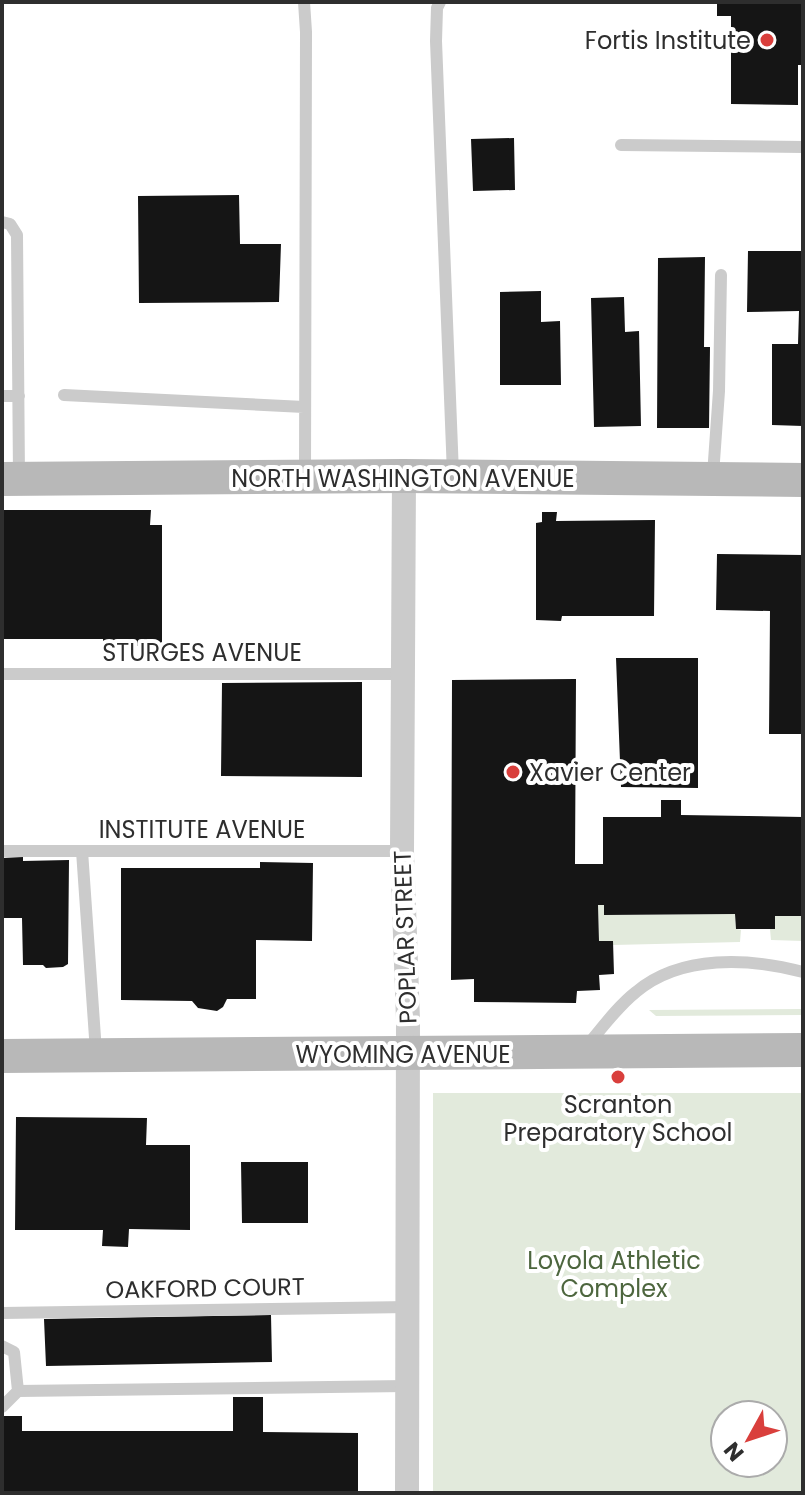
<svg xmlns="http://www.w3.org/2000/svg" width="805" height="1495" font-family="Poppins,sans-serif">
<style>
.green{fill:#e2eadc;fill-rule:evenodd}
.building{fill:#151515}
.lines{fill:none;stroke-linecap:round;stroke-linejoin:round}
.lane{stroke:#cbcbcb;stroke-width:12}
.street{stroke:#cbcbcb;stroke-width:24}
.secondary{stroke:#b8b8b8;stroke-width:34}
.poi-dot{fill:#d93f3c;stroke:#fff;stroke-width:3}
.labels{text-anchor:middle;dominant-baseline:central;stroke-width:8;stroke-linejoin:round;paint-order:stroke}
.poi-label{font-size:24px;fill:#2e2e2e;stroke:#fff;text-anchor:end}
.street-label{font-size:24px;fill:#2e2e2e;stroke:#fff}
.park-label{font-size:24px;fill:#4d663e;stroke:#fff}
</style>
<rect width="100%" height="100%" fill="#fff"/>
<path class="green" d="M598 905H604L605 915 735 914 736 929 741 930 740 942 613 945 599 941Z
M775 916H803V941L771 940 770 929H775Z
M803 1009V1015L656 1016 649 1010Z
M433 1093H803V1493H433ZM773 1415V1463H725V1415Z"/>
<path class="building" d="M717 2H803V65H798V105L731 104V16H717Z
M514 138 515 190 473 191 471 139Z
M239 195 240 244H281L279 302 139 303 138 196Z
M748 251H803V426L772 425V344H798L799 311 747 312Z
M705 257 704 347H710L709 428H657L658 258Z
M541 291V322L560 321 561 385H500V292Z
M624 297 625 332 639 331 641 426 594 427 591 298Z
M2 510H151L150 525H162V646H103V639H2Z
M542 512H557L556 521 655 520 654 616H562L561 621 536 620V523L542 522Z
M717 554 803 555V734H769L770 611 716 610Z
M616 658H698V788L621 787Z
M576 679 575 864H603V817H661V800H681V815L803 817V916H775V929H736L735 914 604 915V905H598L599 941H613L614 974 599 975 600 990 577 991 576 1003 474 1002V979L451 980 452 680Z
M362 682V777L221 776 222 683Z
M23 857V861L69 860 68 964 63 967 46 968 43 965H23L22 918H2V858Z
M260 862 313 863 312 941 256 940V999H227L223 1007 217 1011 198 1008 192 1001 121 1000V868H260Z
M16 1117 147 1118 146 1145H190V1230L129 1229 128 1247 102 1246 103 1230H15Z
M241 1162H308V1223H242Z
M271 1315 272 1362 46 1366 44 1319Z
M233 1397H263V1432L358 1433V1493H2V1416H22V1431H233Z"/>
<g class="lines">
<path class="lane" d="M304 2 306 32 305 474
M440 2 437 8 436 41 453 474
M621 145 803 147
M2 222 10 224 17 235 19 476
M64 395 304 407
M2 396H19
M713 475 719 391 721 275
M2 674H403
M2 851H402
M82 851 96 1052
M586 1047C602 1028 617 1007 636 992 681 954 750 958 803 972
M2 1313 409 1307
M2 1346 14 1352 18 1391 406 1386
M2 1407 18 1391"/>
<path class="street" d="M404 476 402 851 408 1020 407 1493"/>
<path class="secondary" d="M2 479 404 476 803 480
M2 1056 803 1050"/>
</g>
<g class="poi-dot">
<circle cx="767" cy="40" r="8"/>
<circle cx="513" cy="772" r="8"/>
<circle cx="618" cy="1077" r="8"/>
</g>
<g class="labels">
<g class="poi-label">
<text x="751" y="40">Fortis Institute</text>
<text x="529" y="772" text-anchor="start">Xavier Center</text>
<text x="618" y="1104" text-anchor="middle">Scranton<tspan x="618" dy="28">Preparatory School</tspan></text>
</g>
<g class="street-label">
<text x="403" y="478">NORTH WASHINGTON AVENUE</text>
<text x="202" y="652">STURGES AVENUE</text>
<text x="202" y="829">INSTITUTE AVENUE</text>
<text transform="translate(405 937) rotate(-92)">POPLAR STREET</text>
<text x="403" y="1054">WYOMING AVENUE</text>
<text transform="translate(205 1288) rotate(-1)">OAKFORD COURT</text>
</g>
<g class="park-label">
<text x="614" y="1260">Loyola Athletic<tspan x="614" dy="28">Complex</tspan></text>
</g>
</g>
<rect width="805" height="1495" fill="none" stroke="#2e2e2e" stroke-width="8"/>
<g transform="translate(749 1439) rotate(230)"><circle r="38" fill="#ffffff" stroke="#ababab" stroke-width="2"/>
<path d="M0-6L14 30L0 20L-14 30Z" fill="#d93f3c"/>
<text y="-12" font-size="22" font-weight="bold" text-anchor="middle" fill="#2e2e2e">N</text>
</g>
</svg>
